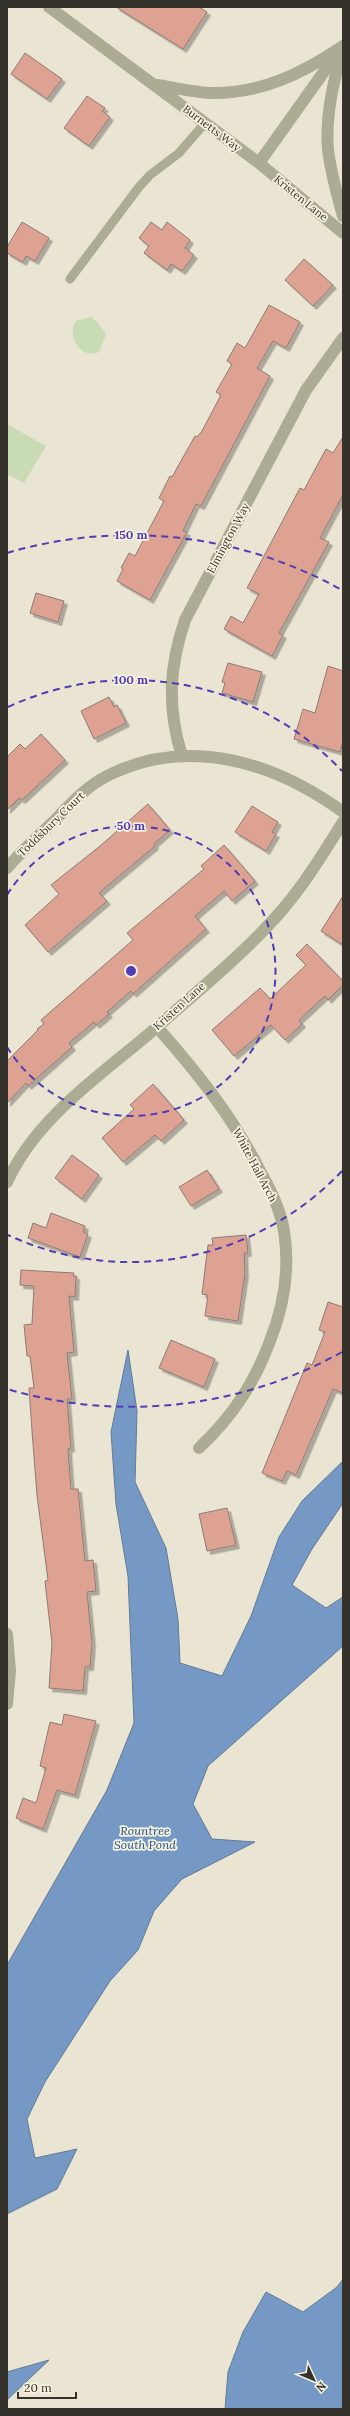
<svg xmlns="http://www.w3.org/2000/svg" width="350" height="2416" font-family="Lora,serif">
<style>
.park{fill:#c9dbb4}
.water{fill:#7599c4;stroke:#627a96}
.building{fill:#dea293;stroke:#8d7b76;filter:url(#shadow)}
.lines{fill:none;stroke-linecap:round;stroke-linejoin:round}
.lane{stroke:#acab93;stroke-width:9}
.street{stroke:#acab93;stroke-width:12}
.ring{fill:none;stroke:#503cb4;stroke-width:2;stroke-dasharray:7 5}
.labels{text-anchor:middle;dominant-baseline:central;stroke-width:3.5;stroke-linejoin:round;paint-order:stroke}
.street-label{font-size:11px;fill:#35322b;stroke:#f7f1df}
.water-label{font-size:12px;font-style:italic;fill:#1d5187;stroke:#f7f1df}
.centre{fill:#503cb4;stroke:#f7f1df;stroke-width:2}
.ring-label{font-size:12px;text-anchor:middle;font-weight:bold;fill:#503cb4;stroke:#f7f1df;stroke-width:3.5;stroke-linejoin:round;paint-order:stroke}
</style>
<defs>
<filter id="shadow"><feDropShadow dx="3.5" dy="3.5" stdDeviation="0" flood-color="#0004"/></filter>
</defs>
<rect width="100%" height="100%" fill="#eae4d2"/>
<path class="park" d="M91 317 97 322 106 334 99 352C81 360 66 337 76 321Z
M7 424 46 446 24 483 7 474Z"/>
<path class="water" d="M128 1350 137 1411 135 1482 166 1548 178 1619 180 1663 222 1676 251 1616 279 1537 302 1501 343 1461V1503L312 1549 292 1585 326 1608 343 1597V1646L208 1766 193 1804 212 1839 255 1842 182 1879 154 1911 138 1950 110 1981 45 2082 27 2119 35 2158 77 2149 57 2189 7 2214V1965L107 1790 134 1723 128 1576 116 1504 111 1432Z
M343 2279V2409H225L228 2372 243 2332 266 2292 303 2312 337 2287Z
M49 2360 7 2400V2372Z"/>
<path class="building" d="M116 7H199L207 12 183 49Z
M25 53 62 79 47 99 11 74Z
M87 96 105 108 102 111 110 117 89 146 64 128Z
M22 222 49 238 35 261 26 256 23 262 7 253V247Z
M151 222 162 230 167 222 190 240 185 248 194 255 182 271 171 264 167 270 144 253 149 246 139 238Z
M304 259 333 285 313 306 285 280Z
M269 305 300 322 286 348 273 341 257 368 270 376 201 506 196 504 183 531 187 532 150 600 117 581 123 569 121 568 129 553 135 556 164 501 159 498 170 476 172 477 195 436 197 437 202 431 221 395 216 392 232 364 227 361 237 343 245 348Z
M343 437V495L320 538 329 542 279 633 283 635 272 656 224 629 231 616 243 623 259 594 247 588 300 488 304 490 326 449 333 453Z
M36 593 64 601 58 622 30 613Z
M228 663 262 672 253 702 222 693 225 683 222 682Z
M328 666 343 671V741L340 752 294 739 303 709 315 713Z
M109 697 114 707 117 705 126 723 94 739 81 711Z
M41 734 65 760 22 800 19 798 7 810V757L20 744 25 749Z
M148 804 170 830 154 844 155 846 99 893 107 901 48 952 25 925 59 894 51 885 100 846Z
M252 806 278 822 272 832 276 834 266 851 235 832Z
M224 845 255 881 232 901 224 891 195 916 206 929 133 994 131 991 107 1012 109 1014 96 1025 94 1022 69 1043 72 1047 28 1086 26 1083 7 1103V1061L38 1030 37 1029 44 1024 41 1020 133 940 127 933 204 869 201 866Z
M343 896V945L321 931Z
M307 944 343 981V985L328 1000 325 996 299 1020 302 1024 285 1040 271 1025 234 1056 212 1030 260 988 270 999 306 965 296 955Z
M153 1084 184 1120 161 1141 155 1135 123 1162 102 1138 134 1109 130 1105Z
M72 1155 99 1175 82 1199 55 1178Z
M207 1170 219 1189 191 1206 179 1187Z
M51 1213 85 1226 83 1232 88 1234 80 1257 28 1238 33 1223 46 1228Z
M246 1235 248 1253H244L245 1273 238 1321 205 1316 208 1295 202 1294 208 1245H213L212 1238Z
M21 1270 74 1273 73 1276H76L75 1297 69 1296 74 1352 67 1353 72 1399H67L71 1448 68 1449 71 1489H78L85 1561 93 1560 96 1591 87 1592 92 1643 90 1667H85L83 1691 49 1688 52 1644 45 1581 48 1580 37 1495 32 1431 29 1388H34L30 1356H27L24 1325 32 1324 34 1286 20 1285Z
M328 1302 343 1307V1393L333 1389 296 1475 287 1471 282 1481 262 1473 307 1363 312 1365 325 1332 319 1330Z
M171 1340 215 1359 204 1387 159 1368Z
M227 1508 236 1545 207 1551 199 1514Z
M64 1714 96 1721 75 1795 57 1790 43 1829 16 1818 23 1798 36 1803 46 1768 40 1766 50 1722 62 1725Z"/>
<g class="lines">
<path class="lane" d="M70 279 139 187 150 175 179 153 205 123"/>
<path class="street" d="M49 7 259 163 343 233
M343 47C334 80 325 115 328 150 331 172 337 195 343 216
M158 85C175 88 193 92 210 93 260 94 302 74 343 46
M259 163 338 52
M182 756C167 708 169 667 185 620L306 390 343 338
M7 868C21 852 36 838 52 823 69 806 85 787 107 776 188 735 274 762 343 812
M157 1027C196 1071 232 1116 259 1169 270 1189 280 1208 284 1231 290 1269 284 1306 270 1341 254 1384 232 1417 199 1448
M7 1182C38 1115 103 1074 157 1027 200 989 246 952 283 909 306 882 324 852 343 822
M7 1634 10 1671 7 1704"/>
</g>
<g class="ring">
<path d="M7 895A145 145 0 1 1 7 1047"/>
<path d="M342 1171A291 291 0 0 1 8 1235M8 707A291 291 0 0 1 342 771"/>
<path d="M342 1352A436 436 0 0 1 7 1389M7 553A436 436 0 0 1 342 590"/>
</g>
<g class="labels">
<g class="street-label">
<text transform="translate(212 128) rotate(37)">Burnetts Way</text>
<text transform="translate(301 198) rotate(39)">Kristen Lane</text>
<text transform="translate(228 538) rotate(-62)">Elmington Way</text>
<text transform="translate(51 824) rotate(-44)">Toddsbury Court</text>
<text transform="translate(179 1006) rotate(-42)">Kristen Lane</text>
<text transform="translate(255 1165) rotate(62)">White Hall Arch</text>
</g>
<g class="water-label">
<text x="145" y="1830">Rountree<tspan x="145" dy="14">South Pond</tspan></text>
</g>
</g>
<circle cx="131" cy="971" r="6" class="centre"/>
<g class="ring-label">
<text x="131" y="539">150 m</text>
<text x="131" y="684">100 m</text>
<text x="131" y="830">50 m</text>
</g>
<rect width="350" height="2416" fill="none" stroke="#35322b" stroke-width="16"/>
<g transform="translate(314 2380) rotate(134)" stroke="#f7f1df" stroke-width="3" paint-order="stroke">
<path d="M0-3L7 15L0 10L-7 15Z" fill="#35322b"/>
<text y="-6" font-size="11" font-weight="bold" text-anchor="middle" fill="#35322b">N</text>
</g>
<path d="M18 2392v6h58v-6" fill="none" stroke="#35322b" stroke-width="2"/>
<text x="24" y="2392" font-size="12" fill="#35322b" stroke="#f7f1df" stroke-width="3" paint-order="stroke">20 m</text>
</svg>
